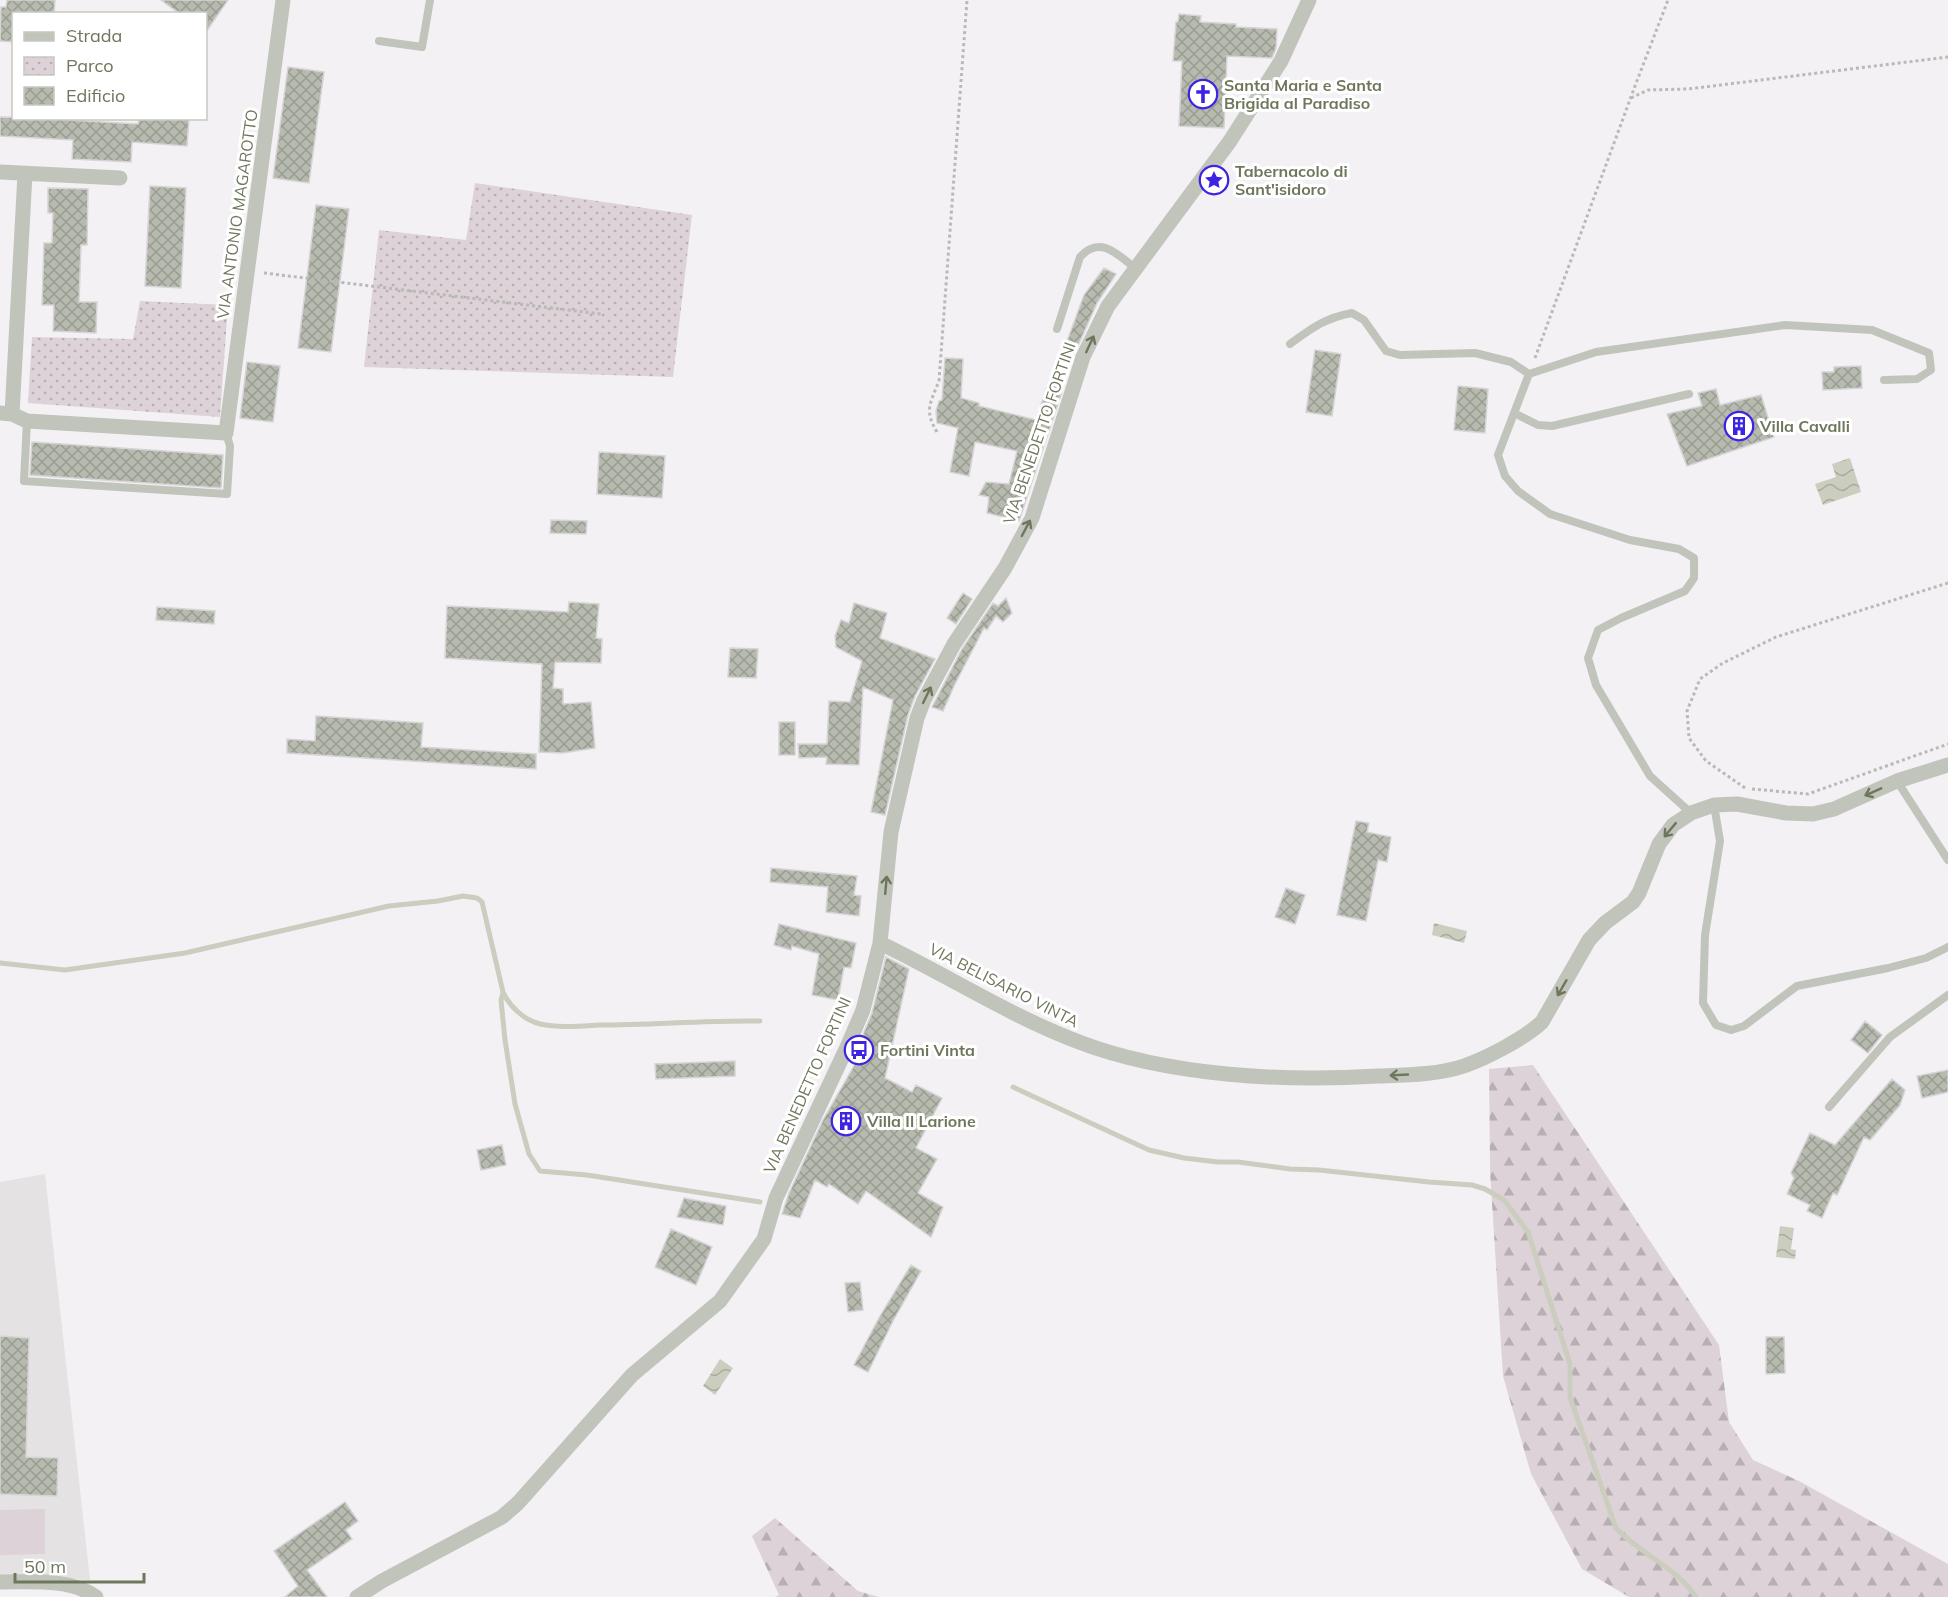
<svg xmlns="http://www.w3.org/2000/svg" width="1948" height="1597" font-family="Mulish,sans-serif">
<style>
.built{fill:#e4e2e2}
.grass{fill:#dcd2d7}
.forest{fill:url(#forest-firs)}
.park{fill:url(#park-dots)}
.water{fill:url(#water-waves)}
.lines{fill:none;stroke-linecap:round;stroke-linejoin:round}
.stream{stroke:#cbcdbf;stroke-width:5}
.building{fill:url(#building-cross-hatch);stroke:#d6d4d6;stroke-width:1.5}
.path{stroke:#b8bab4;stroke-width:3;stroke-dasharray:3 3;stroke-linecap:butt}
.lane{stroke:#c1c4bb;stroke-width:8}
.street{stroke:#c1c4bb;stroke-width:15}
.oneway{stroke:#6e775c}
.labels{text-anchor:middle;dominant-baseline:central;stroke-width:6;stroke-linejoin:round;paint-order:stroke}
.poi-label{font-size:16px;font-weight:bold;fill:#6e775c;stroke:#fff;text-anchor:start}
.street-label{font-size:16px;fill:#6e775c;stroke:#fff}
</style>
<defs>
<pattern id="forest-firs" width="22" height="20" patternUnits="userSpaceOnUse" patternTransform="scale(1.5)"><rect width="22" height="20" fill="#dcd2d7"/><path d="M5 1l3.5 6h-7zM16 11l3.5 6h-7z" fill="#b7afb2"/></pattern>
<pattern id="park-dots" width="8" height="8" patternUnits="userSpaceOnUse" patternTransform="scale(1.5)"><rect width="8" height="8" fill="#dcd2d7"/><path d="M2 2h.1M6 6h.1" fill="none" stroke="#b7afb2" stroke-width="1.8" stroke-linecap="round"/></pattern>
<pattern id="water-waves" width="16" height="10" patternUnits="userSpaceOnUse" patternTransform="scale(1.5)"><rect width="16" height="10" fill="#cbcdbf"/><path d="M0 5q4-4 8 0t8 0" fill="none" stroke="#a9ab9e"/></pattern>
<pattern id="building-cross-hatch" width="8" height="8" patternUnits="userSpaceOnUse" patternTransform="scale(1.5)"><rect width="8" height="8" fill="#b7baae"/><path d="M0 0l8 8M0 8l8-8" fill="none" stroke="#999c91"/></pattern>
</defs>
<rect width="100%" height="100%" fill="#f4f1f5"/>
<path class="built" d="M45 1174 90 1580 0 1576V1182Z"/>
<path class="grass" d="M45 1509V1554L0 1555V1510Z"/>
<path class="forest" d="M1533 1065 1719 1345 1729 1422 1753 1460 1799 1481 1948 1564V1597H1629L1582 1569 1531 1474 1503 1376 1490 1171 1489 1069Z
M775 1518 858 1591 879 1597H775L779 1595 752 1536Z"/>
<path class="park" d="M475 183 692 215 673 377 364 367 379 230 466 240Z
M140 301 228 305 220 417 28 403 32 337 133 339Z"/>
<path class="water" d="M1850 458 1861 492 1823 505 1815 484 1836 477 1832 464Z
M1434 923 1467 931 1464 943 1432 935Z
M1780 1226 1794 1228 1791 1249 1796 1250 1795 1259 1776 1257Z
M720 1359 733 1368 715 1395 703 1386Z"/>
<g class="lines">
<path class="stream" d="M0 963 65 970 185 953 389 906 438 901 463 896 477 898 482 902 503 992C509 1006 524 1020 540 1024 559 1028 580 1026 599 1025 653 1025 706 1020 760 1021
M503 993 501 1000 505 1040 515 1104 529 1154 540 1171 587 1175 760 1202
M1013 1087 1149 1150 1184 1158 1218 1162H1238L1290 1169 1319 1170 1429 1182 1472 1185 1485 1189 1504 1200 1528 1232 1570 1364V1397L1616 1528C1640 1554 1676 1567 1696 1597"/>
</g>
<path class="building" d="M7 0H55L54 14H14V42L0 41 1 7H6Z
M161 0H228L206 32V14H180Z
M1179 14 1201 16 1200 22 1236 24V27L1277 29 1276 48 1272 58 1227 56 1224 128 1179 126 1182 61H1173L1176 22H1178Z
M288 67 324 72 309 183 273 178Z
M0 117 69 118V120L138 124 139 118H189L187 146 132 142 131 162 72 159 73 140 0 136Z
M150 186 186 188 181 288 145 286Z
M48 188 88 189 87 245H81L79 302H97L96 333 53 331 54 305H42L44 243H52L53 213H48Z
M316 205 349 209 331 352 298 348Z
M1104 268 1116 274 1097 303 1077 348 1066 344 1084 295Z
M1315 350 1341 354 1332 416 1306 412Z
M945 358 963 359 961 398 979 403V406L1036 420 1048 383 1063 389 1019 521 987 513 989 497 979 495 986 482 1009 484 1017 451 975 442 969 476 950 472 958 428 937 423 936 411 939 401 942 400Z
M247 362 280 366 273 422 240 418Z
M1861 366 1862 388 1823 390 1822 372H1834V367Z
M1458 386 1488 389 1485 433 1454 430Z
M1716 389 1720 405 1761 395 1774 437 1687 466 1667 414 1702 406 1698 393Z
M32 442 223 455 221 488 30 475Z
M599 452 665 456 662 498 597 494Z
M551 520 587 521 586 534 550 533Z
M963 593 972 599 956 624 947 618Z
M1006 598 1012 613 1003 622 996 616 987 630 984 628 955 684 943 711 932 707 962 649 993 603 998 606Z
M569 602 599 604 596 638 602 639 601 663 555 662 553 688 563 689V704L591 702 595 748 562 753 539 752 542 664 445 658 447 606 568 612Z
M854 603 887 613 880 638 935 659 915 696 908 715 885 815 871 812 893 700 863 687 859 765 826 764 827 757 799 758 798 744H827L829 701 850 702 862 661 836 647 835 636 841 620 849 623Z
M157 607 215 611 214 624 156 620Z
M730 648 758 649 756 678 728 677Z
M316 716 423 723 421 747 536 754V769L287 753V739L315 741Z
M779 722H795V755H779Z
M1356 821 1369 823 1367 832 1391 837 1387 862 1378 860 1366 921 1337 915Z
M771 868 857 876 854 895 861 896 859 916 826 912 828 887 770 882Z
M1286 888 1305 895 1295 924 1275 917Z
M779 924 856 943 851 968 844 967 838 1000 812 995 819 954 792 946 791 950 774 945Z
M886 957 909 969 885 1078 912 1092 916 1085 942 1098 916 1148 937 1159 918 1193 943 1207 931 1237 866 1191 858 1204 829 1184 827 1187 815 1180 800 1218 782 1214 789 1193 823 1120 855 1064 864 1032 872 1013Z
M1865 1021 1882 1035 1868 1053 1851 1040Z
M735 1061V1076L656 1079 655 1064Z
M1948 1070V1092L1922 1098 1917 1076Z
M1892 1079 1905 1090 1900 1105 1870 1140 1864 1137 1837 1195 1833 1193 1822 1218 1807 1211 1810 1205 1787 1194 1794 1178 1791 1173 1810 1133 1835 1145Z
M502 1145 506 1165 481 1170 477 1150Z
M684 1198 726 1206 723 1225 677 1217Z
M671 1229 712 1247 696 1285 655 1267Z
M911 1265 921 1271 893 1321 868 1372 854 1365 880 1316Z
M860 1282 863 1310 848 1312 845 1283Z
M0 1336 29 1338 26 1457 58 1458 57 1496 0 1494Z
M1766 1337H1784L1785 1373 1766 1374Z
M345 1502 358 1521 346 1530 352 1539 307 1570 327 1597H285L298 1586 274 1551Z"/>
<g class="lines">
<path class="path" d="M1631 98 1648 90 1688 89 1948 57
M264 273 601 314
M1535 358 1635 86 1668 0
M937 432C924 410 930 404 939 381L967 0
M1745 788 1706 761 1689 738 1687 711 1700 679 1723 663 1776 637 1948 583
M1752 789 1808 794 1948 744"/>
<path class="lane" d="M379 41 422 47 430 0
M1057 329 1080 257C1100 235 1117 254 1135 268
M1290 344C1312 328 1325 318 1352 313L1364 320 1386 351 1400 355 1475 353 1511 362 1529 374
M1529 374 1498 455 1505 476 1518 491 1550 514 1630 540 1679 549 1694 558V578L1685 591 1621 618 1598 630 1588 658 1596 685 1650 776 1691 813
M1529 374 1596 352 1785 325 1872 330 1929 353 1931 370 1917 379 1884 380
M1514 413 1538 425 1552 426 1689 394
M27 421 24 481 227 494 230 446 226 433
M1897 781 1948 860
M1714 805 1720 841 1705 935 1703 1003 1716 1025 1731 1030 1744 1026 1797 986 1888 968 1926 958 1948 947
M1829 1107 1890 1037 1948 995"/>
<path class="street" d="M0 172 120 178
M0 413 12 414 27 421 226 433 283 0
M12 414 25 174
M880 943C947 975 1010 1016 1079 1042 1168 1076 1284 1082 1378 1076 1406 1075 1437 1075 1464 1066 1487 1058 1525 1038 1542 1022L1589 940 1605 923 1633 902 1639 893 1659 844 1673 825 1691 813 1714 805 1737 804 1786 813 1813 814 1834 809 1897 781 1948 765
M0 1582C29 1582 71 1578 96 1597
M357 1597 382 1581 502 1517 518 1503 632 1375 720 1301 764 1239 776 1198 848 1045 863 1010 880 943 891 832 917 718 924 700 954 644 1005 568 1032 518 1083 357 1108 306 1230 141 1281 61 1309 0"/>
</g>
<defs><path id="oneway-shaft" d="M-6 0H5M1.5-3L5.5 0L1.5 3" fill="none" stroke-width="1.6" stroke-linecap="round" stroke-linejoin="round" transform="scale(1.5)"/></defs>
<g class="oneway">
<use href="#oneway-shaft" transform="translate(1090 344) rotate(-65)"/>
<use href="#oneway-shaft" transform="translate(1026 528) rotate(-62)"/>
<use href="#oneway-shaft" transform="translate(927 695) rotate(-64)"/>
<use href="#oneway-shaft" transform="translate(1873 792) rotate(156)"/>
<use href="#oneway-shaft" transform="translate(1670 830) rotate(130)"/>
<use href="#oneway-shaft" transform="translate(886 885) rotate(-85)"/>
<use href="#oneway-shaft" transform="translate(1562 988) rotate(120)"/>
<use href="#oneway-shaft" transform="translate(1399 1075) rotate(177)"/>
</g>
<defs>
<g id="church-ring" transform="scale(1.5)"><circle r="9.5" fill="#fff" stroke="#3c24e2" stroke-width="1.5"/><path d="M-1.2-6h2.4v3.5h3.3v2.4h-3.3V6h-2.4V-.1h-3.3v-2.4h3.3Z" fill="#3c24e2"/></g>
<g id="sight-ring" transform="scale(1.5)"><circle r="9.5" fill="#fff" stroke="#3c24e2" stroke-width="1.5"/><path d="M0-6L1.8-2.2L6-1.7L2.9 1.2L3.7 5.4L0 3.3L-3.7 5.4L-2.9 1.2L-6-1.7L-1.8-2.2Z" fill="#3c24e2"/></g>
<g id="building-ring" transform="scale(1.5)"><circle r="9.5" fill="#fff" stroke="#3c24e2" stroke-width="1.5"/><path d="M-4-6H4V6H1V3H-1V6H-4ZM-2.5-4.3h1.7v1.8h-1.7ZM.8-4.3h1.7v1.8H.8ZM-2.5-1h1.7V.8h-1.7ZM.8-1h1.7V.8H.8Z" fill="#3c24e2"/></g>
<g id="bus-ring" transform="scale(1.5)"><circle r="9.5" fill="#fff" stroke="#3c24e2" stroke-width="1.5"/><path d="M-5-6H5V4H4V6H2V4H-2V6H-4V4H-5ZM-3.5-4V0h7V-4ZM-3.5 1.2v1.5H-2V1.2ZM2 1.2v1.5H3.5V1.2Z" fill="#3c24e2"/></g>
</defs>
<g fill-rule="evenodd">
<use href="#church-ring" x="1203" y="94"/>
<use href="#sight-ring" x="1214" y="180"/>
<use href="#building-ring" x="1739" y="426"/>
<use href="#bus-ring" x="859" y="1050"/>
<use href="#building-ring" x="846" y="1121"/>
</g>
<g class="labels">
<g class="poi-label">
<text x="1224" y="85">Santa Maria e Santa<tspan x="1224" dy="18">Brigida al Paradiso</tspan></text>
<text x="1235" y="171">Tabernacolo di<tspan x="1235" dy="18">Sant'isidoro</tspan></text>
<text x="1760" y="426">Villa Cavalli</text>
<text x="880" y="1050">Fortini Vinta</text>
<text x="867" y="1121">Villa Il Larione</text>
</g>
<g class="street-label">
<text transform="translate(237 214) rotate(-82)">VIA ANTONIO MAGAROTTO</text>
<text transform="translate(1039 433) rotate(-71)">VIA BENEDETTO FORTINI</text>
<text transform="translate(1004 985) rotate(27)">VIA BELISARIO VINTA</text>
<text transform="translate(807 1085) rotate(-66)">VIA BENEDETTO FORTINI</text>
</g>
</g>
<rect x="12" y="12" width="195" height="108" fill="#ffffff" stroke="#c5c9be" stroke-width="1.5"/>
<rect x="24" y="32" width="30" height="9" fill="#c1c4bb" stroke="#c5c9be" stroke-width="1.5"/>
<text x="66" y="42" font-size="18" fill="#6e775c">Strada</text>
<rect x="24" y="57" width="30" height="18" fill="url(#park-dots)" stroke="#c5c9be" stroke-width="1.5"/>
<text x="66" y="72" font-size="18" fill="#6e775c">Parco</text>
<rect x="24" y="87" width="30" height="18" fill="url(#building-cross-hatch)" stroke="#c5c9be" stroke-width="1.5"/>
<text x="66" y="102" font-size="18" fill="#6e775c">Edificio</text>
<path d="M15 1573v9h129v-9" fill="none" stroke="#6e775c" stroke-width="3"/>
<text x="24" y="1573" font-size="18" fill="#6e775c" stroke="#ffffff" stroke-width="4.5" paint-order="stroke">50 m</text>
</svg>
